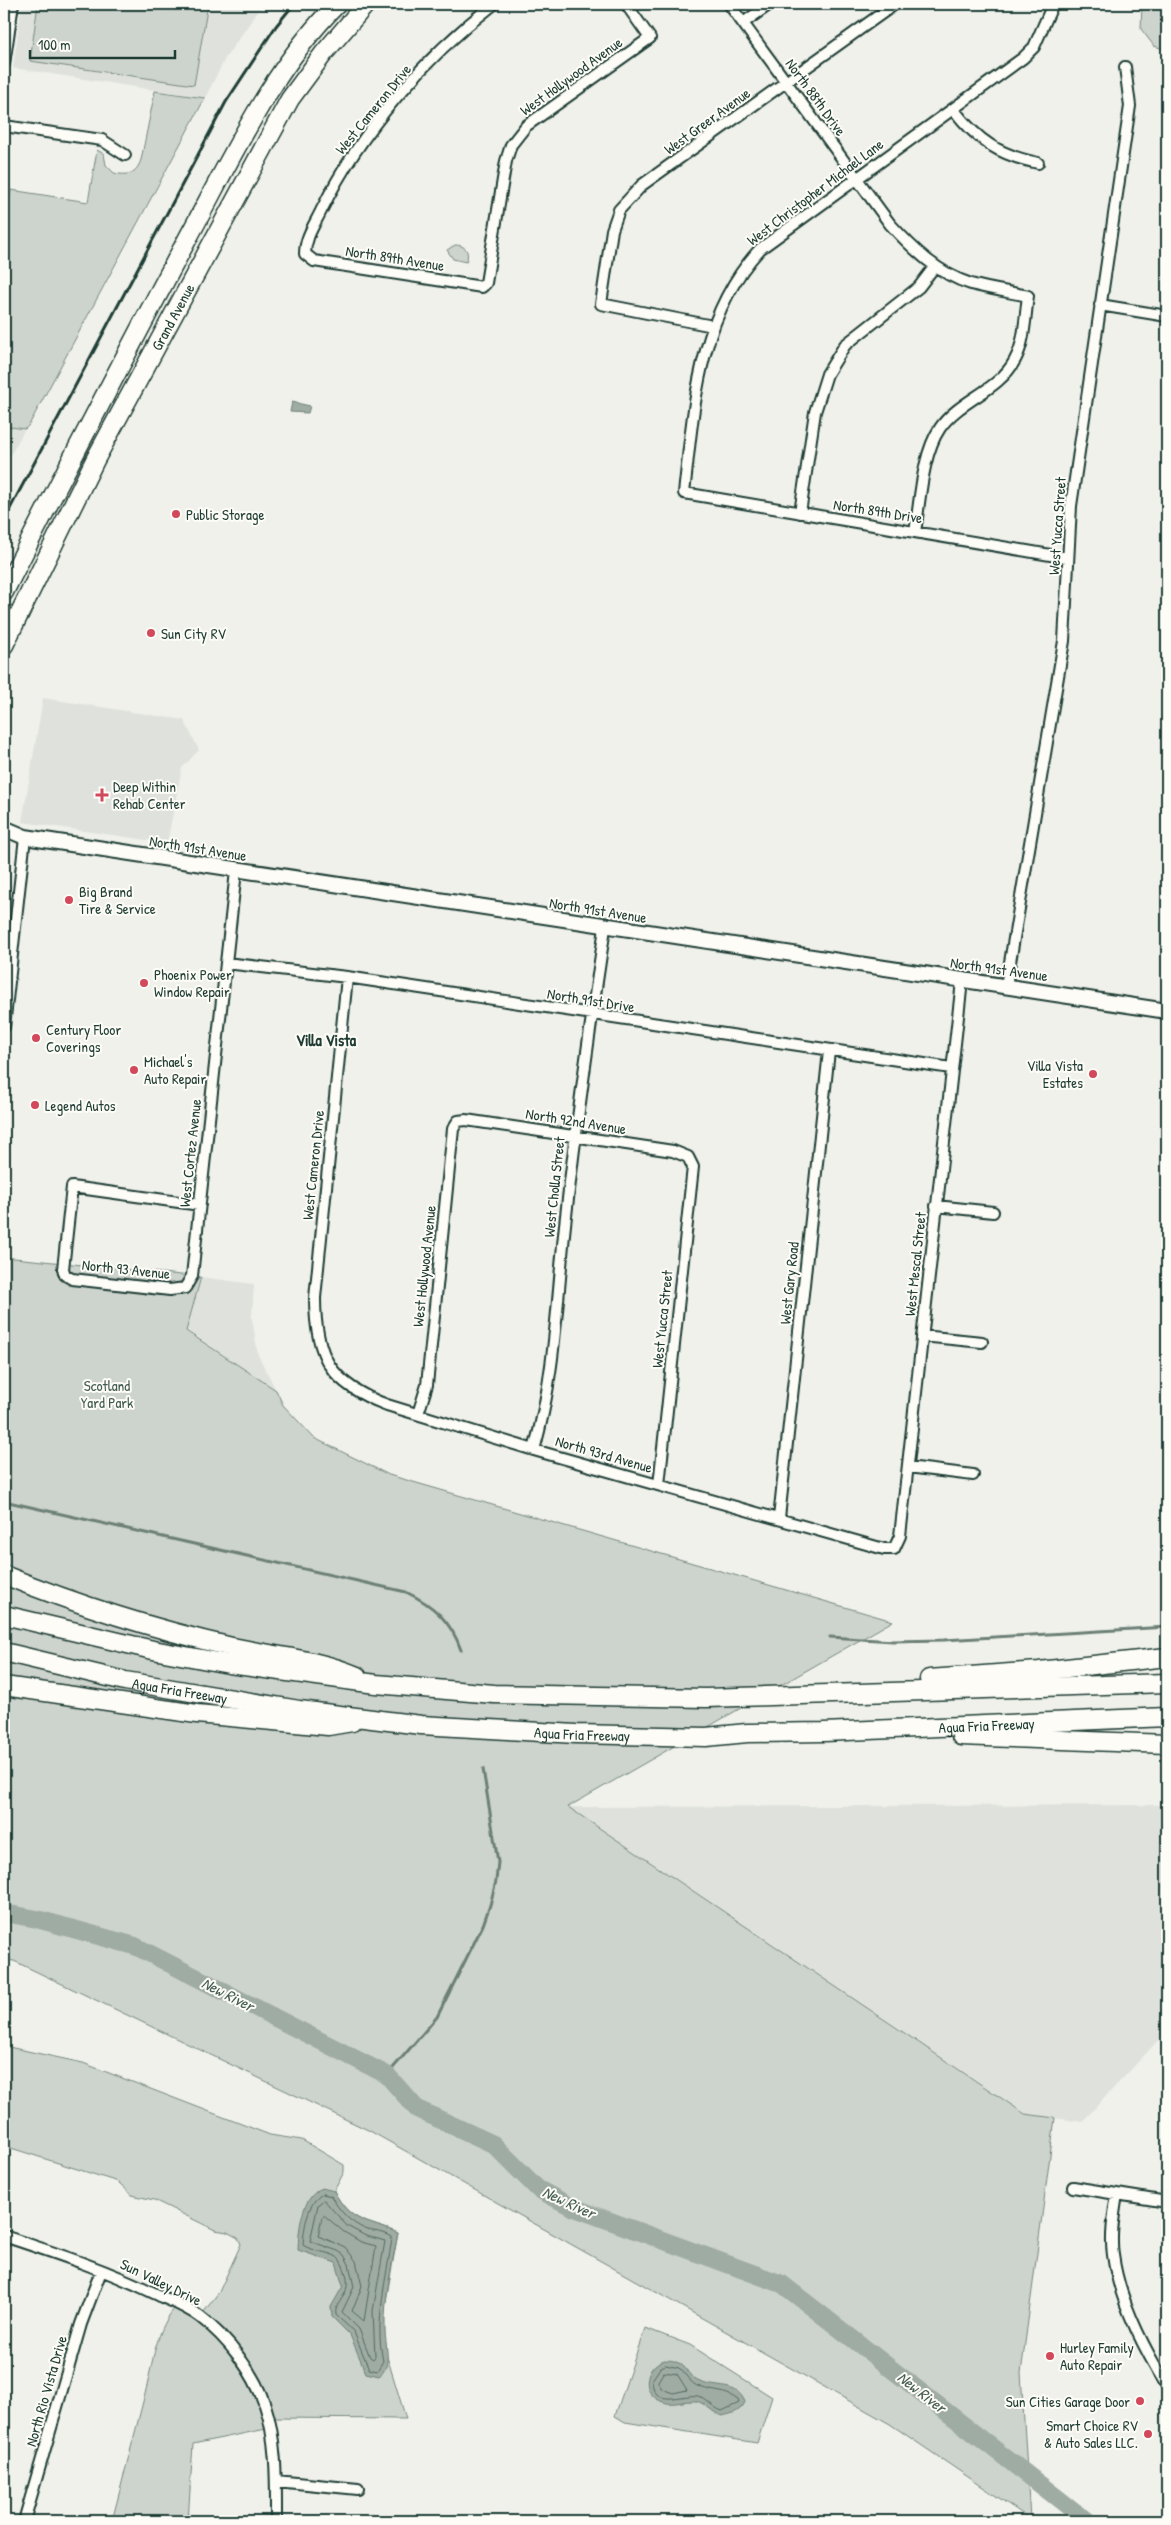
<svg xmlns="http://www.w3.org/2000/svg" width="1171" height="2525" font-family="'Patrick Hand',sans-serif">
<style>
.built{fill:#dfe2dc}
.green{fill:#cdd3cd;stroke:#768880}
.water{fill:#9faca4;stroke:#6c8077}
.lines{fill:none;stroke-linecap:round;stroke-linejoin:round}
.shore{stroke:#526961;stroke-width:1}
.stream{stroke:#6c8077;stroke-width:3}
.river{stroke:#9faca4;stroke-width:18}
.street-casing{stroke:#1f3d34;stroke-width:14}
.secondary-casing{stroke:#1f3d34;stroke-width:18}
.highway-casing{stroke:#1f3d34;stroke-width:21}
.street{stroke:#fdfcf7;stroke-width:10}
.secondary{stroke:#fdfcf7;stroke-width:14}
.highway{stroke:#fdfcf7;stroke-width:18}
.rail{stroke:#1f3d34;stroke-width:3}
.poi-dot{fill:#d1495b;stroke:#fdfcf7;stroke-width:2}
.labels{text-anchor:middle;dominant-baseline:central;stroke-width:4;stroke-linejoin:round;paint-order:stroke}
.street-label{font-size:15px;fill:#1f3d34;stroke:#fdfcf7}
.poi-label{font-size:15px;fill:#1f3d34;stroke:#fdfcf7;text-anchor:start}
.park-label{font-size:15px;fill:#425b53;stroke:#fdfcf7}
.neighbourhood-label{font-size:16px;font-weight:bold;fill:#1f3d34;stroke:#fdfcf7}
.water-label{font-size:16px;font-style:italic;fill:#455e56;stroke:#fdfcf7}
</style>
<rect width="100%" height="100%" fill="#f0f1eb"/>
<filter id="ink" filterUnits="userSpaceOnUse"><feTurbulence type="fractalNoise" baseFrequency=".02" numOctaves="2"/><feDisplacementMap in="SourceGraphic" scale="10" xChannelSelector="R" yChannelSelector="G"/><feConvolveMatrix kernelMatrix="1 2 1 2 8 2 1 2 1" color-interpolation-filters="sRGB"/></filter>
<g filter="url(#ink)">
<path class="built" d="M22 4H263L226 57 205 98 13 68Z
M4 426 25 429 4 467Z
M43 698 184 720 199 750 182 768 167 843 22 822Z
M201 1277 254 1284 252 1318 258 1355 276 1390 186 1330Z
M1167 1805V2031L1082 2122 1026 2114 568 1807Z"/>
<path class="green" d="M38 4H208L194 85 30 61Z
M1142 4H1167V50L1154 46 1141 29Z
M155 91 205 98 29 425 25 429 4 426V231L11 190 88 202 97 150 104 154 106 165 114 173C128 176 136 174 141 160Z
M455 245C466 245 470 252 466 262L453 259 447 250Z
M4 1257 201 1277 186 1331 276 1390 283 1405 314 1438 389 1475 893 1621 568 1807 1025 2114 1055 2118 1021 2373 1030 2519 890 2424 370 2131 14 1961 4 1960Z
M4 2046 83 2063 270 2135 302 2140 344 2165V2172L334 2191C351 2224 367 2220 398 2233L384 2312 385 2350 406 2419 269 2418 271 2428 193 2444 188 2521H112C123 2479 134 2436 145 2394 153 2363 155 2329 178 2304L200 2317 219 2292 241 2244 238 2238 227 2232 215 2230 154 2200 132 2195 118 2182 11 2148 4 2143Z
M645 2328 690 2345 772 2397 757 2443 625 2422 615 2416Z"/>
<path class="water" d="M292 402 310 406 308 413 290 412Z
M322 2188 334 2191C351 2224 367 2220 398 2233 392 2265 384 2297 385 2329 385 2345 393 2366 379 2376L366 2373 350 2335 332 2317 331 2307 343 2286 336 2263 298 2250C299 2228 301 2198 322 2188Z
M665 2360C689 2360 684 2376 700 2382 716 2389 737 2382 745 2402 741 2412 731 2414 722 2416 712 2413 705 2402 695 2401 681 2400 671 2408 657 2399 640 2389 647 2364 665 2360Z"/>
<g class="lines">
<path class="shore" d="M323 2194 331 2196C339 2210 349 2222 365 2229 374 2232 383 2231 392 2237 387 2279 374 2319 383 2361L377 2371 369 2369 354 2332 336 2315C333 2301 354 2296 345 2271 343 2266 341 2260 337 2257 327 2251 313 2252 303 2245 304 2229 307 2201 323 2194Z
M324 2200 347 2226 364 2235 385 2241 373 2311 375 2357 373 2359 370 2357 359 2329 342 2312 354 2287 349 2264 344 2255 338 2251 310 2241 318 2205Z
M325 2216 344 2232 361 2242 376 2246 364 2321 352 2311 362 2286 356 2261 345 2247 318 2236 322 2217Z
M666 2365 679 2368C686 2374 690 2384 700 2387 715 2393 723 2389 738 2400L739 2403 722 2411C713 2408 707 2399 698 2396 684 2393 653 2410 652 2380L660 2368Z
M664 2372 677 2374 687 2390 673 2393 662 2389 658 2382Z"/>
<path class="stream" d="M4 1501 406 1592C433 1605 451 1621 461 1650
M830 1637 893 1641 944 1640 1167 1627
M387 2075 437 2017 483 1925 490 1905 496 1881 498 1862 483 1769"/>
<path class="river" d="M4 1913 37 1919 135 1946 387 2075 417 2109 493 2144 538 2189 572 2207 782 2284 1087 2521"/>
<g class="street-casing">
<path id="street" d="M494 4C425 57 361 130 322 209 315 224 305 237 305 254L314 261 482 287 486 283 506 161 511 145 526 126 650 38 626 4
M729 4 890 224C912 248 938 274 971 284 989 289 1009 292 1028 296 1025 316 1025 342 1015 360 999 391 959 400 940 428 922 454 920 502 915 532
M1053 4 1034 47 1023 58 760 249C698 316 694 407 684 493L1068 558
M743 23 770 4
M4 64 13 4
M954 110C978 141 999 155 1038 163
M4 126 102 140 125 155
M1100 305 1167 316
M713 326 601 304 612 230 619 210 642 185 895 4
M800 513 815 412 827 374 845 345 919 287 935 266
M226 963 347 977 951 1068
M347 977 315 1298C315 1356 330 1384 387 1405L534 1450 884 1549H894L900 1536 962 981
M1006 986 1064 641 1071 506 1130 106 1125 67
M4 1027 25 837
M200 1205 72 1187 63 1269 65 1275 72 1279 170 1290 185 1288 192 1276 236 871
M936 1206 993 1212
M922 1336 982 1342
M418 1414 427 1385 453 1129 458 1121 466 1120 673 1151 688 1157 693 1167 659 1485
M534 1450C555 1377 557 1299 565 1225 576 1126 590 1027 605 928
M908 1467 973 1475
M779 1518 829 1051
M1073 2187 1167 2202
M1117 2194C1114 2214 1110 2235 1113 2255 1119 2301 1143 2347 1167 2386
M4 2236C55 2253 107 2270 156 2294 171 2301 187 2307 200 2317 228 2338 253 2371 265 2405 277 2441 276 2483 276 2521
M276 2481 358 2489
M24 2521 81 2324 101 2271"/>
</g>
<g class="secondary-casing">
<path id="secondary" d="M4 828 25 837C405 897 786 954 1167 1011"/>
</g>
<g class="highway-casing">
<g id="highway">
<path d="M4 592C64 473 126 354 189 236 232 157 272 69 337 4"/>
<path id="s1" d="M4 645 95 460 290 99 324 53 366 4"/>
<path d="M4 1575C78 1605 154 1629 232 1647 274 1656 318 1659 357 1676"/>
<path d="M4 1615 153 1650 229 1664 376 1684 494 1694 706 1698 1167 1683"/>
<path id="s2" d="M4 1652 125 1681 299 1710 421 1725 576 1734 706 1737 747 1733 824 1732 1167 1717"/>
<path d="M929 1679 1039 1671 1167 1657"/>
<path d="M4 1686 197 1714 328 1726 352 1722"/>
<path d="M961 1736 1167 1744"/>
</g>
</g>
<use href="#street" class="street"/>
<use href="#secondary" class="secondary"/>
<use href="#highway" class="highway"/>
<path class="rail" d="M4 520 226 102 276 26 294 4"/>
</g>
</g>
<g class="poi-dot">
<circle cx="176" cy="514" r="5"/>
<circle cx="151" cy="633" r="5"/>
<path d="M99.5 787.5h5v5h5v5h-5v5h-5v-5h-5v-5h5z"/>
<circle cx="69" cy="900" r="5"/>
<circle cx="144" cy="983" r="5"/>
<circle cx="36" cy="1038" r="5"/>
<circle cx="134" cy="1070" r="5"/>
<circle cx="1093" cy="1074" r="5"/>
<circle cx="35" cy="1105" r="5"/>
<circle cx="1050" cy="2356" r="5"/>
<circle cx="1140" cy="2401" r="5"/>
<circle cx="1148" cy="2434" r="5"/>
</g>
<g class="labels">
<g class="street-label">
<text transform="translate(571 76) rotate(-36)">West Hollywood Avenue</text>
<text transform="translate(816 97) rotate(54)">North 88th Drive</text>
<text transform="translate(373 109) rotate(-51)">West Cameron Drive</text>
<text transform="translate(707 121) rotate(-36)">West Greer Avenue</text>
<text transform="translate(815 192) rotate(-37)">West Christopher Michael Lane</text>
<text transform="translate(395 258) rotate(9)">North 89th Avenue</text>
<text stroke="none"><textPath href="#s1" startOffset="369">Grand Avenue</textPath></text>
<text transform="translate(878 511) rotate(9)">North 89th Drive</text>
<text transform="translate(1057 526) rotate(-86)">West Yucca Street</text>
<text transform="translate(198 848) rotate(9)">North 91st Avenue</text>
<text transform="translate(598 910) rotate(9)">North 91st Avenue</text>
<text transform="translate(999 969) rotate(8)">North 91st Avenue</text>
<text transform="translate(591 1000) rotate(9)">North 91st Drive</text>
<text transform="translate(576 1121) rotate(9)">North 92nd Avenue</text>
<text transform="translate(190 1153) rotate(-84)">West Cortez Avenue</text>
<text transform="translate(313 1165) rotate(-84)">West Cameron Drive</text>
<text transform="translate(554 1187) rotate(-84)">West Cholla Street</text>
<text transform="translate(915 1264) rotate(-84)">West Mescal Street</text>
<text transform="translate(424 1266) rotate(-84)">West Hollywood Avenue</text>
<text transform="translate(126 1269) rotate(6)">North 93 Avenue</text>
<text transform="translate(789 1283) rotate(-84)">West Gary Road</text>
<text transform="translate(662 1319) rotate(-84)">West Yucca Street</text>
<text transform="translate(604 1454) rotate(16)">North 93rd Avenue</text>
<text stroke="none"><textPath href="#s2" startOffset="180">Agua Fria Freeway</textPath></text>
<text stroke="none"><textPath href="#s2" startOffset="990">Agua Fria Freeway</textPath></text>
<text stroke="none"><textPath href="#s2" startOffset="585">Agua Fria Freeway</textPath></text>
<text transform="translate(161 2282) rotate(26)">Sun Valley Drive</text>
<text transform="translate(46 2391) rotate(-74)">North Rio Vista Drive</text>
</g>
<g class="poi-label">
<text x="186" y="514">Public Storage</text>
<text x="161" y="633">Sun City RV</text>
<text x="113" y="786">Deep Within<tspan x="113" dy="17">Rehab Center</tspan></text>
<text x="79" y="891">Big Brand<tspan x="79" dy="17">Tire &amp; Service</tspan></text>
<text x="154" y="974">Phoenix Power<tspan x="154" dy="17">Window Repair</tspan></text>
<text x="46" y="1029">Century Floor<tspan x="46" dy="17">Coverings</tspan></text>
<text x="144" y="1061">Michael's<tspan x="144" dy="17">Auto Repair</tspan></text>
<text x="1083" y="1065" text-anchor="end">Villa Vista<tspan x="1083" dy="17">Estates</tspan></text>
<text x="45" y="1105">Legend Autos</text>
<text x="1060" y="2347">Hurley Family<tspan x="1060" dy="17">Auto Repair</tspan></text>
<text x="1130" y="2401" text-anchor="end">Sun Cities Garage Door</text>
<text x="1138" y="2425" text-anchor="end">Smart Choice RV<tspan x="1138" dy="17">&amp; Auto Sales LLC.</tspan></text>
</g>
<g class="park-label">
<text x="107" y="1385">Scotland<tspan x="107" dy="17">Yard Park</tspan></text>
</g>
<g class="neighbourhood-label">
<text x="326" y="1040">Villa Vista</text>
</g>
<g class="water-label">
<text transform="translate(228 1994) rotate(27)">New River</text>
<text transform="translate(569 2202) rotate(25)">New River</text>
<text transform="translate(922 2392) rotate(38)">New River</text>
</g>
</g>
<rect width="1171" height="2525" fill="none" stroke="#fdfcf7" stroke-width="20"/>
<rect x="10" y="10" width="1151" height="2505" fill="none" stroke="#1f3d34" stroke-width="2" filter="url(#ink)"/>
<path d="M30 50v8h145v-8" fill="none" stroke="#1f3d34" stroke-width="2.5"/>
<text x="38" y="50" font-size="15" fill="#1f3d34" stroke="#fdfcf7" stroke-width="4" paint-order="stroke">100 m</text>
</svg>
